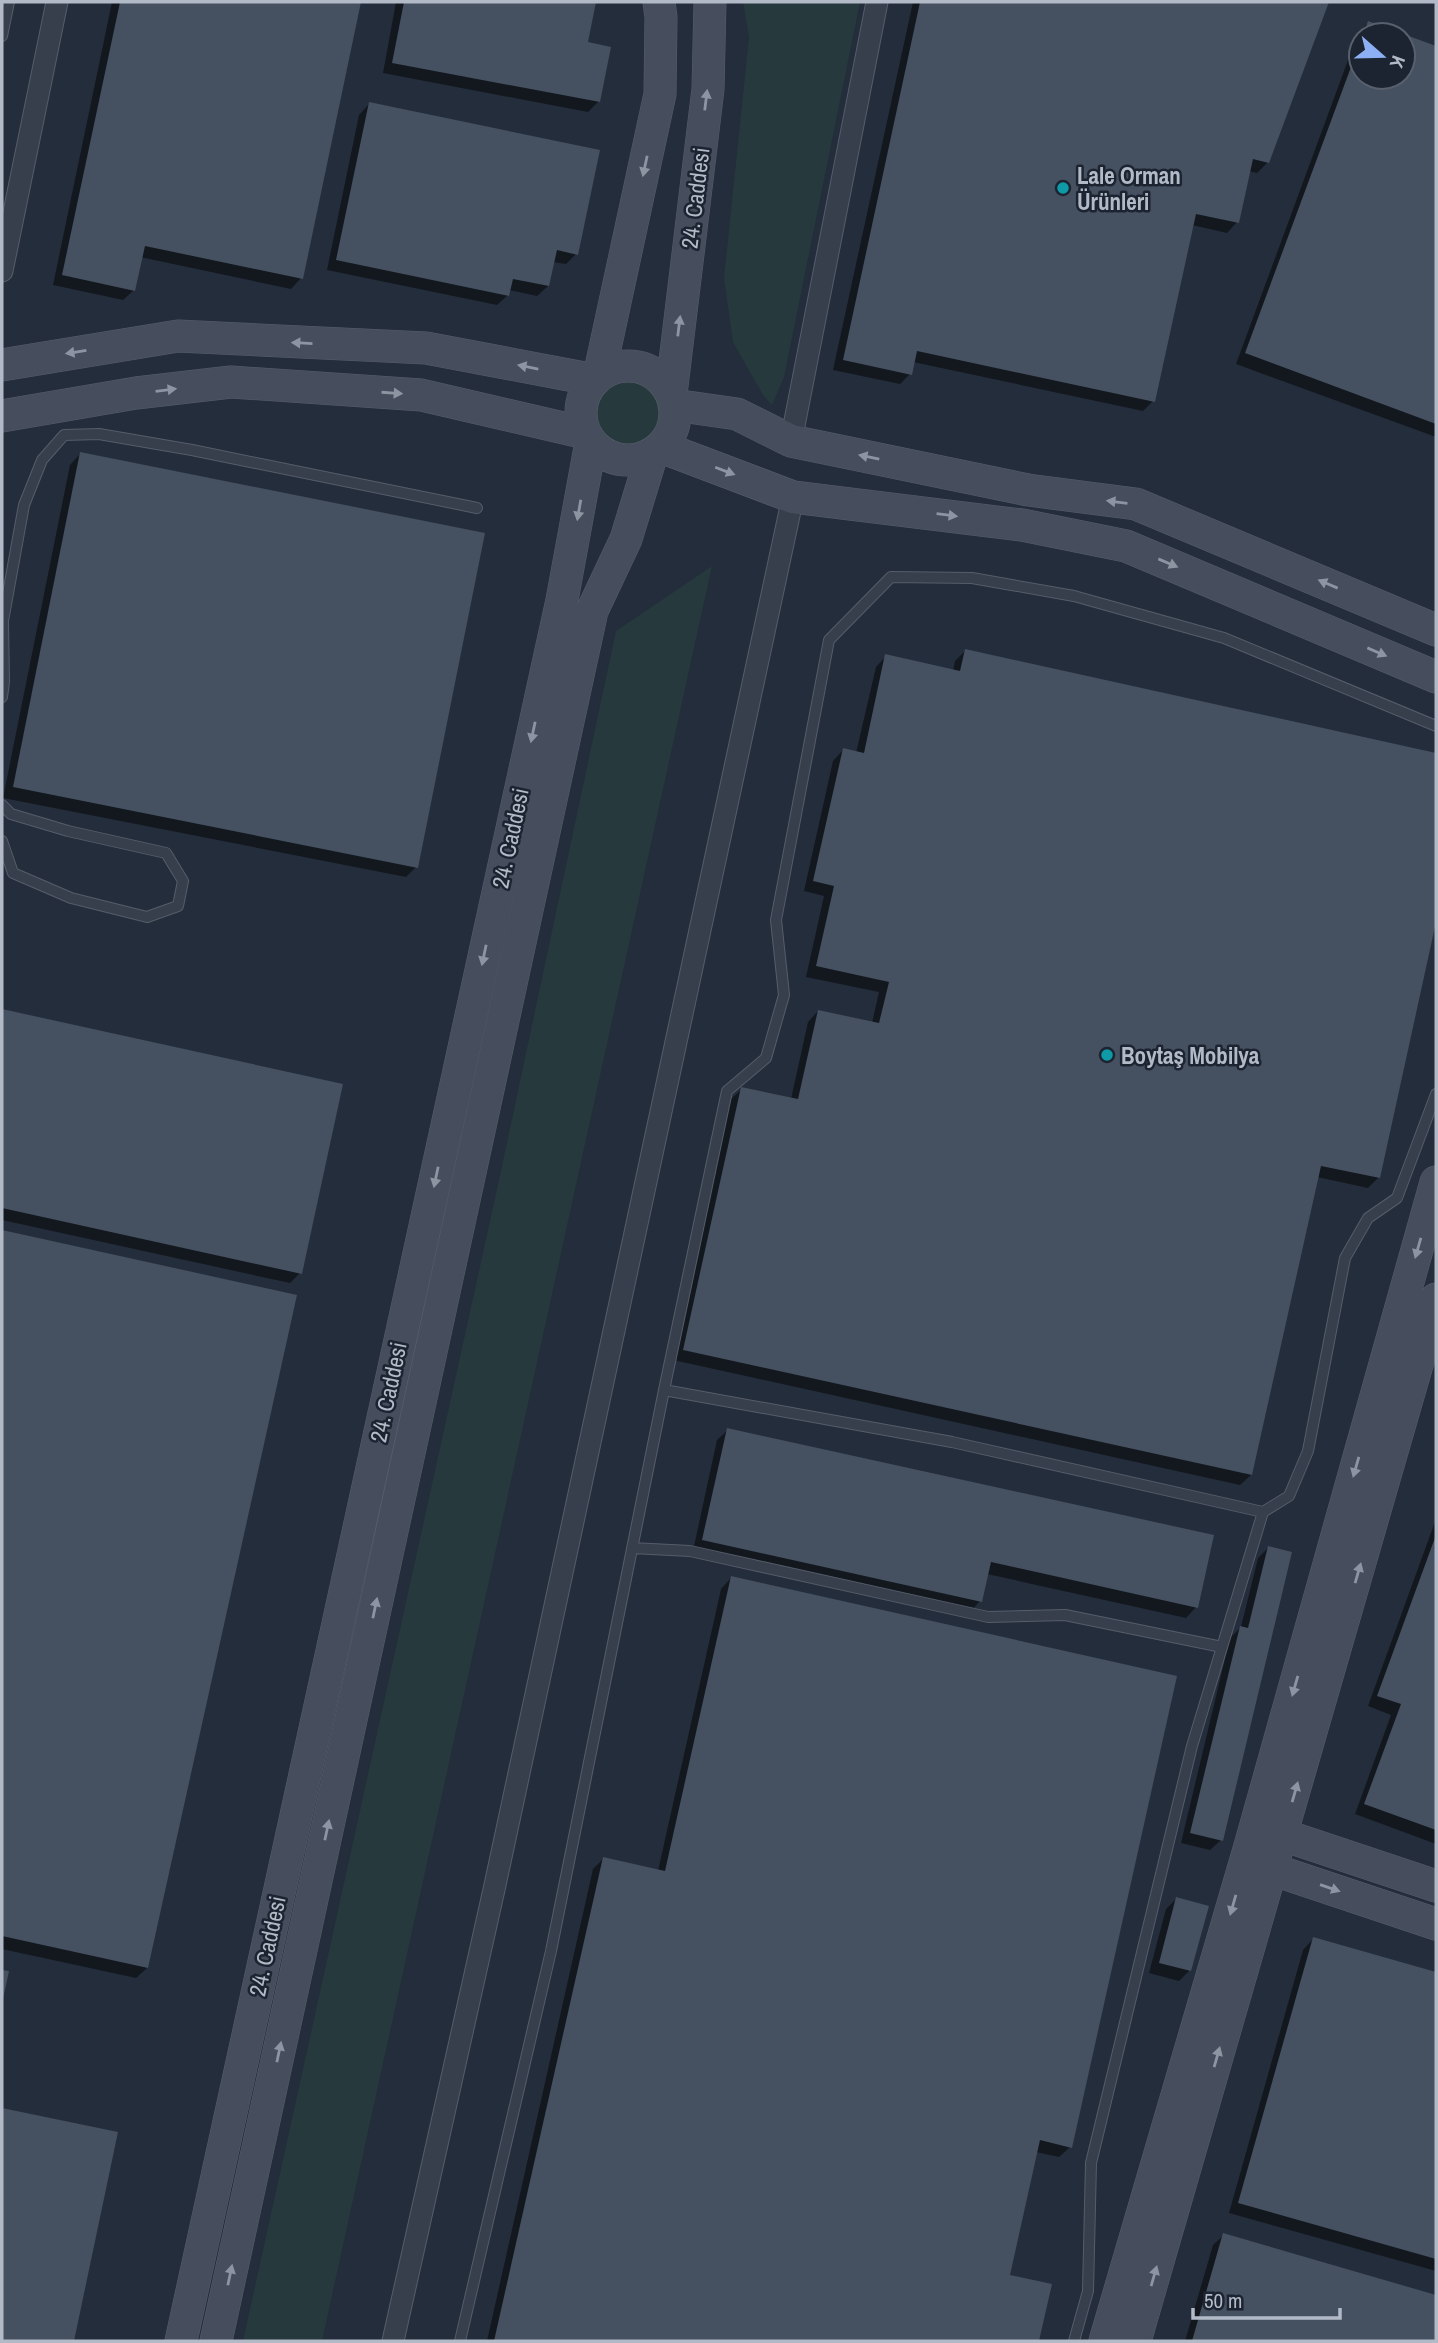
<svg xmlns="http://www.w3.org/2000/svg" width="1438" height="2343" font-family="'Archivo Narrow',sans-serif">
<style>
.green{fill:#26393c}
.shadow{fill:#0007}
.building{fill:#455060}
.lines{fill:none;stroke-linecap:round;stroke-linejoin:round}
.lane-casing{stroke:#565d6a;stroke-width:12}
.street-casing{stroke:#565d6a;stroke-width:23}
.secondary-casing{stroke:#565d6a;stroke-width:33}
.lane{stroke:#383f4c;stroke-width:10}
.street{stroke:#383f4c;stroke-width:21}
.secondary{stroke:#464e5e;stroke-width:32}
.oneway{fill:#8d94a2}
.culture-dot{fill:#0f9aa8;stroke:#1d2431;stroke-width:2.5}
.labels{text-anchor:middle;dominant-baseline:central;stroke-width:5;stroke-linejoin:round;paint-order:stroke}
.poi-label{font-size:23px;font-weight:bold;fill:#b3bac7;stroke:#1d2431;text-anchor:start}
.street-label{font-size:23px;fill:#b3bac7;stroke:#1d2431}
</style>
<rect width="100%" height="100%" fill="#242d3b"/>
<path class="green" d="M743 2H860L784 377 772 405 763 395 733 342 724 278 749 37Z
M594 413a34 34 0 1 1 68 0a34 34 0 1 1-68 0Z
M712 566 322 2341H243L496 1194 616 631Z"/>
<path class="shadow" d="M112 2H359L301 278 291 289 140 257 134 290 123 300 53 285Z
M396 2H594L586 44 599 101 588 112 383 73Z
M913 2H1327L1268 162 1257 173 1248 171 1237 222 1227 233 1192 225 1153 401 1143 411 913 362 910 374 900 384 833 370Z
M1368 23 1402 35H1361V77H1403V36L1436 48V437L1236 364 1358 33Z
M369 104 576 254 566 264 553 262 548 286 537 296 509 290 508 295 497 305 327 270 359 115Z
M80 454 416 867 406 877 3 798 70 465Z
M965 651 1436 755V914L1378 1178 1368 1188 1317 1177 1251 1475 1240 1485 673 1360 731 1099 742 1089 791 1099 808 1022 818 1011 872 1023 879 992 806 977 824 896 804 891 833 761 843 750 856 753 876 667 886 656 953 671 955 661Z
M2 1010 341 1085 300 1273 290 1283 2 1220Z
M2 1232 295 1296 147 1968 136 1978 2 1949Z
M728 1430 1196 1607 1186 1618 987 1574 980 1601 970 1612 693 1551 717 1440Z
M1436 1519V1844L1355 1814 1391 1715 1368 1706Z
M1268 1548 1221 1840 1210 1850 1181 1843 1230 1638 1241 1627 1258 1558Z
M731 1578 1070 2147 1059 2157 1036 2152 1008 2276 1050 2285 1037 2341H487L593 1869 603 1859 658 1871 721 1589Z
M1176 1899 1190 1970 1179 1981 1149 1973 1166 1909Z
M1313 1939 1436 1974V2271L1229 2213 1303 1950Z
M2 2109 116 2134 72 2341H2Z
M1224 2235 1436 2296V2341H1185L1213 2245Z"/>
<path class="building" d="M120 2H361L303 279 145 246 135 291 62 275Z
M404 2H596L588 42 611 47 600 102 392 63Z
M920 2H1329L1269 163 1253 159 1239 223 1196 214 1155 402 917 351 912 375 843 360Z
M1368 21 1436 46V424L1245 353 1361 40V77H1403V35H1363Z
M369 102 600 150 578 255 557 250 549 286 513 279 509 296 336 260Z
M80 452 485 533 418 868 13 787Z
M965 649 1436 753V922L1380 1178 1321 1166 1252 1475 683 1350 741 1087 798 1099 818 1010 879 1023 889 982 816 966 834 886 813 881 843 748 864 753 885 654 960 671Z
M2 1009 343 1084 302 1274 2 1208Z
M2 1230 297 1295 148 1968 2 1936Z
M727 1428 1214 1535 1198 1608 991 1562 982 1602 702 1540Z
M1436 1535V1830L1364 1804 1401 1704 1377 1696Z
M1268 1546 1292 1552 1223 1841 1190 1833 1240 1626 1248 1628Z
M731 1576 1177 1676 1072 2148 1040 2140 1010 2275 1052 2284 1039 2341H494L603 1857 665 1871Z
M1176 1897 1209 1906 1191 1971 1159 1963Z
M1313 1937 1436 1972V2259L1238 2203Z
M2 1970 9 1971 3 1999H2Z
M2 2108 118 2132 74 2341H2Z
M1223 2233 1436 2295V2341H1192Z"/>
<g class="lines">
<g class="lane-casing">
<path id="lane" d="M2 36 9 2
M2 697 4 682 3 621 24 505 42 460 64 435 99 434 192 450 477 508
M2 805 11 814 68 831 166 853 183 881 178 906 147 917 71 898 13 873 2 841
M664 1390 952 1442 1263 1512
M632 1548 690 1551 988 1617 1065 1615 1222 1647
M460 2341 551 1951 664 1390 727 1091 766 1058 784 995 776 920 829 640 891 577 972 578 1074 596 1224 638 1436 726
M1074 2341 1088 2291 1091 2163 1192 1746 1263 1512 1289 1496 1308 1451 1345 1258 1368 1218 1397 1198 1436 1094"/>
</g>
<g class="street-casing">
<path id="street" d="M2 271 57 2
M791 441 877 2
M393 2341 495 1885 793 497"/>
</g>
<g class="secondary-casing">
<path id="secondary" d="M2 365 178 336 426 348 595 380
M581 413a47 47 0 1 1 94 0a47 47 0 1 1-94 0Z
M599 376 660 94 661 17 659 2
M671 394 708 89 710 2
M674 405 737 414 791 441 1028 490 1136 504 1436 630
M2 416 136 393 231 382 421 395 585 433
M661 447 793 497 1022 525 1126 546 1436 677
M1436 1886 1283 1835 1250 1846 1271 1869 1436 1924
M181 2341 562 600 591 442
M216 2341 592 611 626 539 652 454
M1105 2341 1250 1846 1436 1182
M1135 2341 1436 1299"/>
</g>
<use href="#lane" class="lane"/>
<use href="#street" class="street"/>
<use href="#secondary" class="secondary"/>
</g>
<defs><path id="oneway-solid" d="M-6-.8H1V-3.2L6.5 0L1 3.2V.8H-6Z" transform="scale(1.75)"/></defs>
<g class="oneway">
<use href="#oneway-solid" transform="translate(706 100) rotate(-83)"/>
<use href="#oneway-solid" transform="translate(645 166) rotate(102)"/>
<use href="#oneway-solid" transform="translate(679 326) rotate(-83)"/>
<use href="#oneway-solid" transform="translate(302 343) rotate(-177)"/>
<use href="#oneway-solid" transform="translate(76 352) rotate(171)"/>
<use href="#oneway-solid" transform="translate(528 367) rotate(-169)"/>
<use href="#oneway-solid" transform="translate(166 390) rotate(-7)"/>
<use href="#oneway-solid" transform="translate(392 393) rotate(4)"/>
<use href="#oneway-solid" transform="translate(869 457) rotate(-168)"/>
<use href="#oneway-solid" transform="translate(725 471) rotate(21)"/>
<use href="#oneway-solid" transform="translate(1117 502) rotate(-173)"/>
<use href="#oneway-solid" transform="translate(579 510) rotate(100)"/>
<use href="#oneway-solid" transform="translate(947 515) rotate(7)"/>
<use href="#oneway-solid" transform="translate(1168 563) rotate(23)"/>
<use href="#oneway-solid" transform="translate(1328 584) rotate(-157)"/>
<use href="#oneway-solid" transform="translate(1377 652) rotate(23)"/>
<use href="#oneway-solid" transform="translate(533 732) rotate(102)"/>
<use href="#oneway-solid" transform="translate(484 955) rotate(102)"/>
<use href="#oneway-solid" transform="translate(436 1177) rotate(102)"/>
<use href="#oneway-solid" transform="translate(1418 1248) rotate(106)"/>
<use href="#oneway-solid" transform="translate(1356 1467) rotate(106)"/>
<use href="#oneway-solid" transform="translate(1358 1573) rotate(-74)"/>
<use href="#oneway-solid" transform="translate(375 1608) rotate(-78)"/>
<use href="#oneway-solid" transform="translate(1295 1686) rotate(106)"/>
<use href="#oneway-solid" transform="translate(1295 1792) rotate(-74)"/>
<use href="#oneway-solid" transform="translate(327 1830) rotate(-78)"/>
<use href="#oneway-solid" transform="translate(1330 1888) rotate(19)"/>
<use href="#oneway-solid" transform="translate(1233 1905) rotate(106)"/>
<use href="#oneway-solid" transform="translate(279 2052) rotate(-78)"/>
<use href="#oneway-solid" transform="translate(1217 2057) rotate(-74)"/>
<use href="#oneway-solid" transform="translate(230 2275) rotate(-78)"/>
<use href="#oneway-solid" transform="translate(1154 2276) rotate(-74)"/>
</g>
<g class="culture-dot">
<circle cx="1063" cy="188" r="7"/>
<circle cx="1107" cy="1055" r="7"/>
</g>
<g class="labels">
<g class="poi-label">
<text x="1077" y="175">Lale Orman<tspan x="1077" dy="26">Ürünleri</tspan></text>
<text x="1121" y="1055">Boytaş Mobilya</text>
</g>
<g class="street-label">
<text transform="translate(695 198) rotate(-83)">24. Caddesi</text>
<text transform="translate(510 838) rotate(-78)">24. Caddesi</text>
<text transform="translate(388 1392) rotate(-78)">24. Caddesi</text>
<text transform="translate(267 1946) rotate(-78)">24. Caddesi</text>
</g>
</g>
<rect width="1438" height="2343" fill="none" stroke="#b3bac7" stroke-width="7"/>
<g transform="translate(1382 56) rotate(110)"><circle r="33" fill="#1d2431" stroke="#59606d" stroke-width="2"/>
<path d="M0-5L12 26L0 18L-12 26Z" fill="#8cb0f3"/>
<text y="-10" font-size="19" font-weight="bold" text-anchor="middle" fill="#b3bac7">K</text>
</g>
<path d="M1193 2308v10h147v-10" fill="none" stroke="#b3bac7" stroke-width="3.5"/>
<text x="1204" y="2308" font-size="21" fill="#b3bac7" stroke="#1d2431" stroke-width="5" paint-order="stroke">50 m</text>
</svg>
